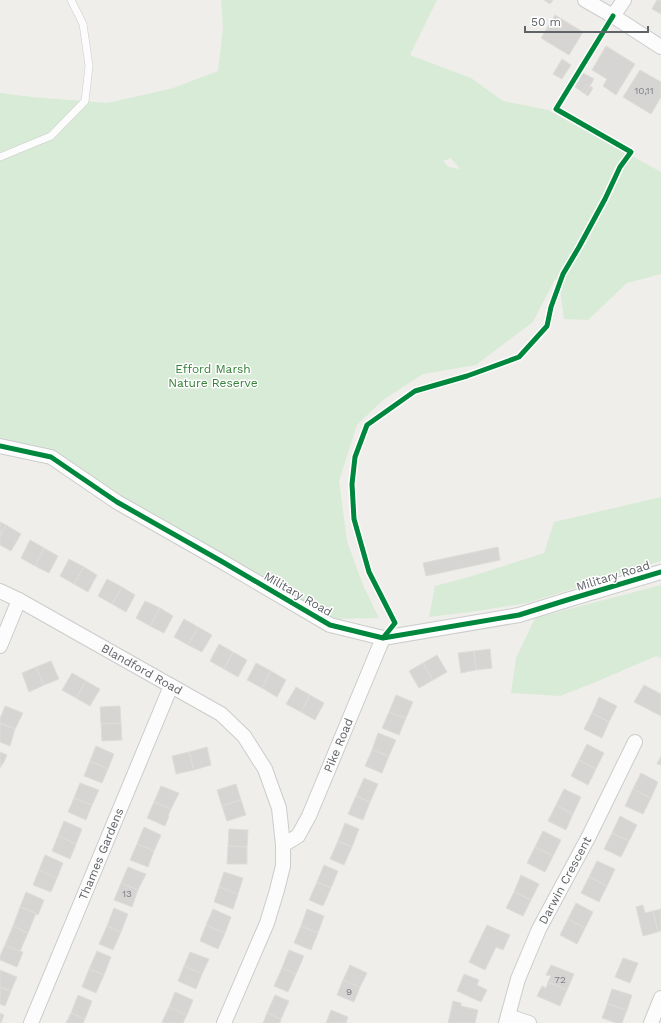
<svg xmlns="http://www.w3.org/2000/svg" width="661" height="1023" font-family="'Work Sans',sans-serif">
<style>
.green{fill:#d8ebd6;fill-rule:evenodd}
.building{fill:#d6d5d3;stroke:#deddd9}
.lines{fill:none;stroke-linecap:round;stroke-linejoin:round}
.service-casing{stroke:#cbcccc;stroke-width:8}
.minor-casing{stroke:#cbcccc;stroke-width:16}
.service{stroke:#fdfcfc;stroke-width:7}
.minor{stroke:#fdfcfc;stroke-width:14}
.cycleway-casing{stroke:#fff;stroke-width:8}
.cycleway{stroke:#00873e;stroke-width:5}
.labels{text-anchor:middle;dominant-baseline:central;stroke-width:3;stroke-linejoin:round;paint-order:stroke}
.number-label{font-size:10px;fill:#7e8184}
.park-label{font-size:12px;fill:#348238;stroke:#fff}
.street-label{font-size:12px;fill:#5f6368;stroke:#fff}
</style>
<rect width="100%" height="100%" fill="#efeeea"/>
<path class="green" d="M221 0H437L410 55 471 78 503 101 548 110 661 172V274L627 283 588 320 564 319 559 283 555 279 533 322 476 365 423 374 383 400 357 425 339 481 347 541 363 585 379 618 331 619 124 500 54 453 0 441V93L32 97 108 103 173 88 218 71 223 28ZM451 158 460 169 449 167 443 161Z
M661 497V561L527 603 477 611 429 617 435 586 469 577 544 553 554 522Z
M661 585V658L656 656 596 682 560 696 511 693 516 658 535 618Z"/>
<path class="building" d="M544 0H553L550 4Z
M657 0H661V14L652 9Z
M555 15 583 32 569 55 541 38Z
M606 46 635 64 616 95 603 86 607 79 592 70Z
M562 59 571 65 562 79 553 74Z
M640 70 661 82V97L651 114 623 97Z
M583 73 594 79 585 94 575 87Z
M587 84 593 88 588 96 582 92Z
M0 522 6 525 0 536Z
M6 525 21 534 11 551 0 545V536Z
M30 540 44 548 35 566 21 558Z
M498 547 500 560 426 576 423 563Z
M44 548 58 556 49 573 35 566Z
M69 559 84 567 74 584 60 576Z
M84 567 97 575 88 592 74 584Z
M107 579 122 587 112 604 98 596Z
M122 587 135 595 126 612 112 604Z
M145 601 160 608 150 626 136 618Z
M160 608 173 616 164 633 150 626Z
M184 619 198 627 188 645 174 637Z
M198 627 212 635 202 652 188 645Z
M219 644 233 652 224 669 210 661Z
M490 649 492 668 476 670 474 651Z
M474 651 476 670 461 673 458 653Z
M233 652 247 660 238 677 224 669Z
M437 655 447 672 433 680 423 663Z
M51 661 59 679 44 685 36 667Z
M256 663 271 671 262 688 247 680Z
M423 663 433 680 419 688 409 671Z
M36 667 44 685 29 692 22 673Z
M271 671 286 680 277 697 262 688Z
M72 673 86 681 76 698 62 690Z
M86 681 100 689 90 706 76 698Z
M644 685 661 694V716L634 702Z
M296 687 310 695 301 712 286 704Z
M310 695 324 703 315 720 301 712Z
M396 695 413 702 406 718 389 712Z
M599 697 617 706 609 722 592 713Z
M5 706 23 713 15 729 0 723V719Z
M120 706 121 723 101 724 100 707Z
M389 712 406 718 399 735 382 728Z
M592 713 609 722 602 738 584 729Z
M0 723 15 729 10 746 0 742Z
M121 723 122 740 102 741 101 724Z
M378 733 396 740 389 756 372 750Z
M587 744 604 753 596 769 579 760Z
M96 746 114 754 108 769 90 761Z
M207 747 211 765 194 770 189 752Z
M372 750 389 756 382 773 365 766Z
M0 752 7 755 3 764H2L0 768Z
M189 752 194 770 176 774 172 756Z
M661 756V765L657 764Z
M579 760 596 769 588 785 571 776Z
M90 761 108 769 102 783 84 776Z
M641 773 658 782 651 798 633 789Z
M364 778 378 784 370 802 356 796Z
M80 783 99 790 92 805 74 798Z
M236 784 241 800 222 806 217 790Z
M161 786 179 793 171 809 154 802Z
M564 789 581 797 573 814 556 805Z
M633 789 651 798 643 814 625 806Z
M356 796 370 802 363 820 348 814Z
M74 798 92 805 86 820 68 812Z
M241 800 246 815 227 821 222 806Z
M154 802 171 809 168 816H169L165 826 147 818Z
M556 805 573 814 566 830 548 821Z
M620 816 637 825 629 841 612 833Z
M64 821 82 829 76 844 58 836Z
M345 823 359 829 352 847 338 841Z
M144 827 161 835 154 851 137 844Z
M229 829 248 830 247 847 228 846Z
M543 831 561 840 553 856 535 847Z
M612 833 629 841 621 857 604 849Z
M58 836 76 844 70 859 52 851Z
M338 841 352 847 344 865 330 859Z
M137 844 154 851 148 867 130 860Z
M228 846 247 847V864H227Z
M535 847 553 856 545 872 527 863Z
M45 855 63 863 57 878 39 870Z
M597 861 615 869 607 886 589 877Z
M324 865 338 871 331 888 317 882Z
M128 867 146 874 138 890 121 883Z
M39 870 57 878 51 892 33 885Z
M224 872 243 878 238 894 219 887Z
M521 875 539 884 531 900 514 892Z
M589 877 607 886 599 902 581 893Z
M317 882 331 888 323 906 309 900Z
M121 883 138 890 132 907 114 900Z
M219 887 238 894 233 909 214 902Z
M26 892 44 900 38 915 20 907Z
M514 892 531 900 523 916 506 908Z
M576 903 593 912 585 928 568 919Z
M643 905 645 913 653 911 658 932 643 936 636 907Z
M20 907 36 913 28 933 13 926Z
M114 908 128 914 121 932 107 926Z
M213 909 231 917 225 933 206 925Z
M307 909 324 916 318 933 301 926Z
M661 909V931L658 932 653 911Z
M568 919 585 928 577 944 560 935Z
M206 925 225 933 218 949 200 941Z
M487 925 510 935 503 950 496 947 485 970 469 962Z
M13 926 28 933 20 951 5 945Z
M107 926 121 932 113 950 99 944Z
M301 926 318 933 311 950 294 943Z
M5 945 23 952 17 967 0 960V956Z
M289 950 304 956 296 974 282 968Z
M97 951 111 957 104 975 89 969Z
M190 952 209 959 202 974 184 966Z
M623 958 638 963 630 983 615 977Z
M350 965 367 973 360 987 343 980Z
M551 965 574 974 567 990 548 982 551 976 546 975Z
M184 966 202 974 196 989 178 981Z
M282 968 296 974 288 992 274 986Z
M89 969 104 975 96 993 82 987Z
M0 970 17 977 11 991 0 987Z
M464 974 479 980 477 985 487 990 481 1002 457 991Z
M343 980 360 987 354 1002 337 995Z
M548 982 567 990 560 1006 537 996 542 986 546 988Z
M0 987 11 991 5 1006 0 1004Z
M612 989 632 995 627 1010 607 1004Z
M175 992 193 1000 187 1015 169 1007Z
M78 995 92 1001 85 1019 71 1013Z
M275 995 289 1001 281 1019 267 1013Z
M453 1001 461 1003V1006L478 1010 475 1023H448Z
M607 1004 627 1010 622 1023H616L602 1018Z
M169 1007 187 1015 183 1023H165L162 1022Z
M331 1010 348 1017 346 1023H326Z
M0 1013 4 1015 1 1023H0Z
M71 1013 85 1019 83 1023H66Z
M267 1013 281 1019 280 1023H263Z"/>
<g class="lines">
<g class="service-casing">
<path id="service" d="M0 157 51 136 85 101 89 66 83 24 71 0"/>
</g>
<g class="minor-casing">
<g id="minor">
<path d="M585 0 613 16 661 47"/>
<path d="M613 16 624 0"/>
<path d="M0 446 51 457 117 502 221 561 330 625 383 638 519 615 567 600 661 572"/>
<path id="s1" d="M0 591 19 600 221 714 244 736 265 769 279 808 283 845V866L277 890 267 923 224 1023"/>
<path d="M0 646 19 600"/>
<path id="s2" d="M283 845 298 836 309 816 383 638"/>
<path d="M508 1016 529 1023"/>
<path id="s3" d="M31 1023 171 686"/>
<path id="s4" d="M506 1023 518 979 539 929 589 836 635 742"/>
<path d="M651 1023 661 998"/>
</g>
</g>
<use href="#service" class="service"/>
<use href="#minor" class="minor"/>
<g class="cycleway-casing">
<path id="cycleway" d="M0 446 51 457 117 502 221 561 330 625 383 638 519 615 567 600 661 572
M383 638 395 623 369 572 354 519 352 484 355 457 367 425 415 391 467 376 519 357 547 326 551 307 563 274 579 247 605 199 620 167 631 152 556 109 613 16"/>
</g>
<use href="#cycleway" class="cycleway"/>
</g>
<g class="labels">
<g class="number-label">
<text x="644" y="90">10,11</text>
<text x="127" y="893">13</text>
<text x="560" y="979">72</text>
<text x="349" y="991">9</text>
</g>
<g class="park-label">
<text x="213" y="369">Efford Marsh<tspan x="213" dy="14">Nature Reserve</tspan></text>
</g>
<g class="street-label">
<text transform="translate(613 576) rotate(-17)">Military Road</text>
<text transform="translate(298 594) rotate(30)">Military Road</text>
<text stroke="none"><textPath href="#s1" startOffset="162">Blandford Road</textPath></text>
<text stroke="none"><textPath href="#s2" startOffset="117">Pike Road</textPath></text>
<text stroke="none"><textPath href="#s3" startOffset="183">Thames Gardens</textPath></text>
<text stroke="none"><textPath href="#s4" startOffset="155">Darwin Crescent</textPath></text>
</g>
</g>
<path d="M525 26v6h123v-6" fill="none" stroke="#5f6368" stroke-width="2"/>
<text x="531" y="26" font-size="12" fill="#5f6368" stroke="#ffffff" stroke-width="3" paint-order="stroke">50 m</text>
</svg>
